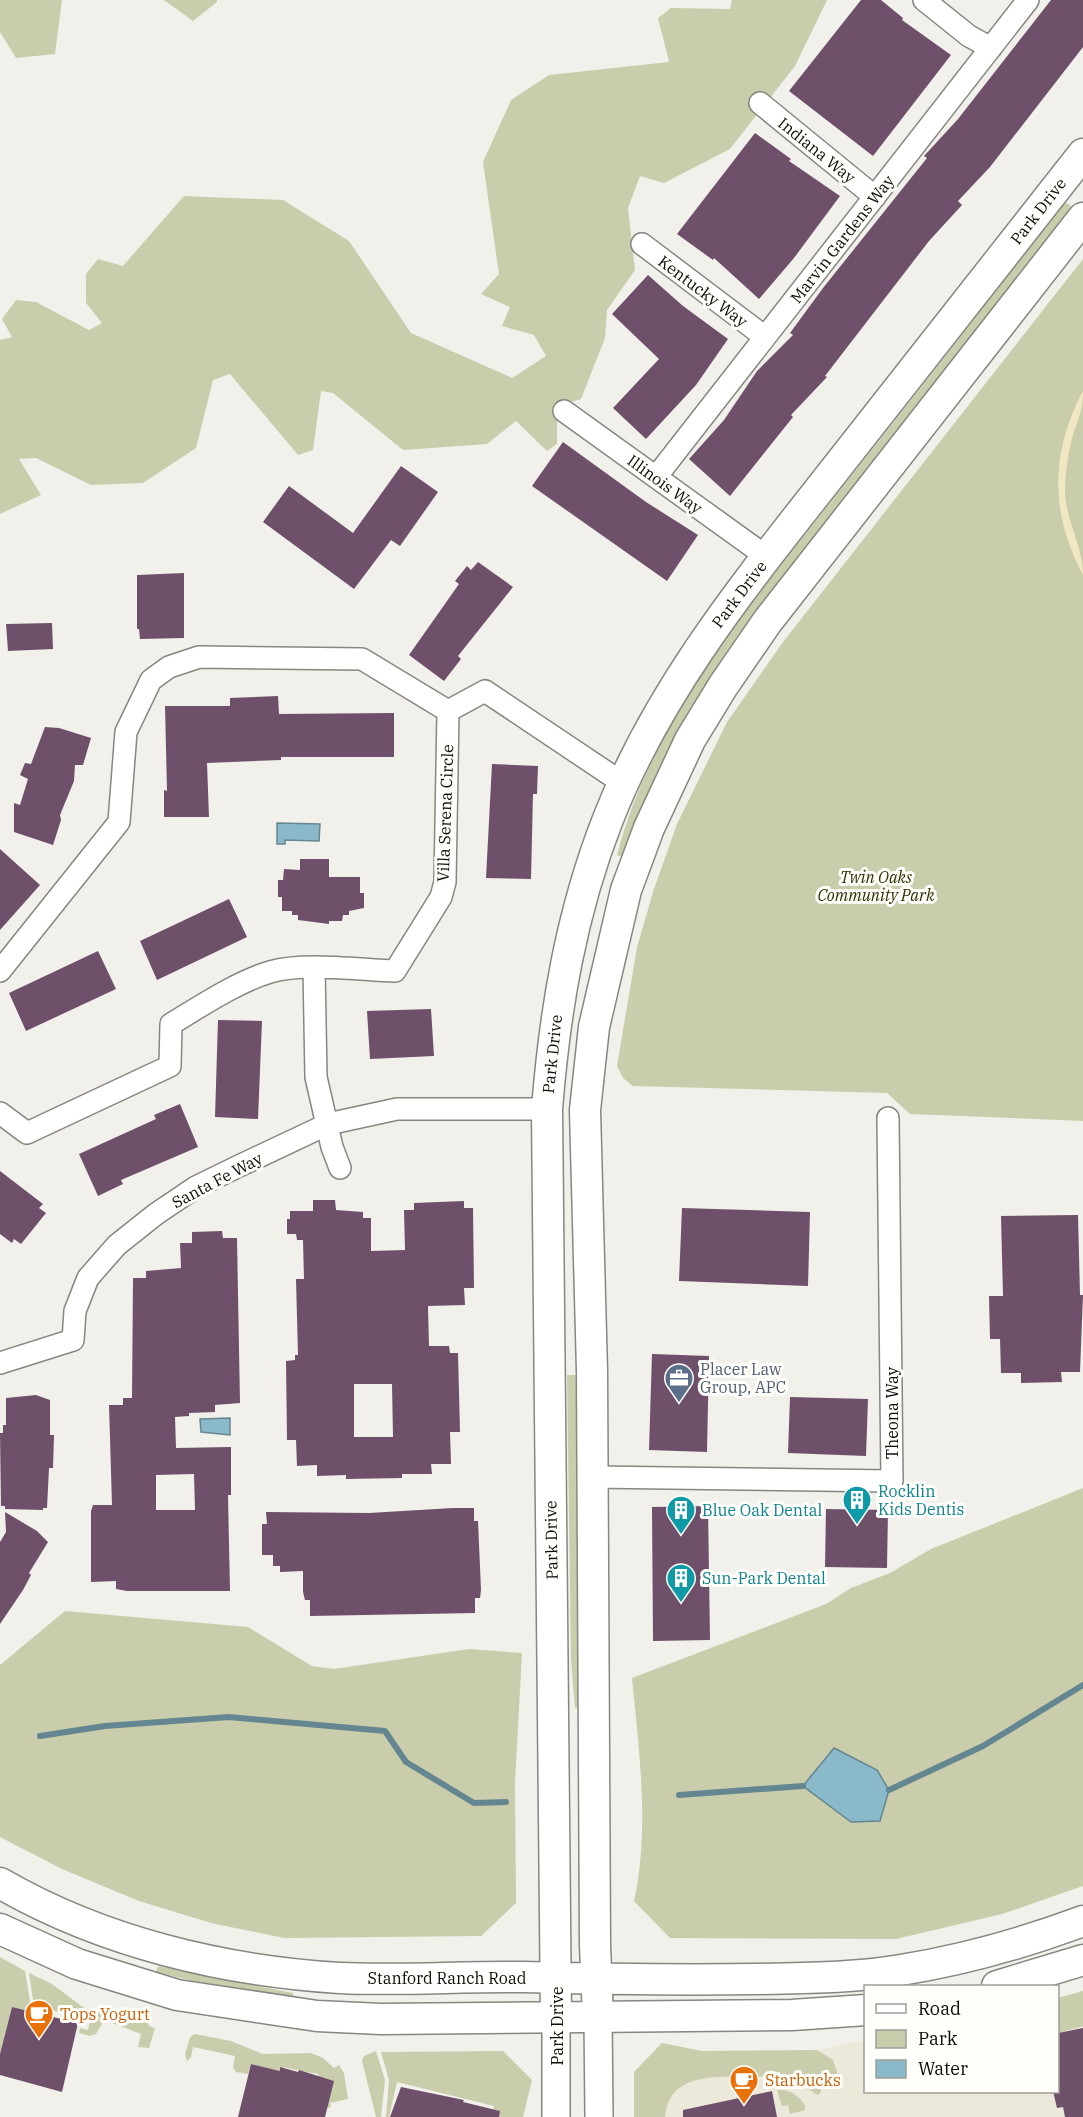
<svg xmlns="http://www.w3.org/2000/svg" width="1083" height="2117" font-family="'IBM Plex Serif',serif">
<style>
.built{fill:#ece8da}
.green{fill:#cacdab}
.sand{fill:#f1e7c2}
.water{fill:#8abaca;stroke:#648690;stroke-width:1.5}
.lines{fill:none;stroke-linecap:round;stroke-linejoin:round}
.stream{stroke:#648690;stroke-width:6}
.building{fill:#6e506a;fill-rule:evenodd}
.minor-casing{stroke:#878680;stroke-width:24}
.tertiary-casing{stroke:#878680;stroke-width:30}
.secondary-casing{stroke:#878680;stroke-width:33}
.minor{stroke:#fff;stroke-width:21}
.tertiary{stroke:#fff;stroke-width:27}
.secondary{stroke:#fff;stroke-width:30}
.labels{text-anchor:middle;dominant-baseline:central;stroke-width:6;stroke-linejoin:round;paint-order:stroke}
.street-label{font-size:16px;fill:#0d0c0a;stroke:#fffefa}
.park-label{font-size:16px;font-style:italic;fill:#2e3000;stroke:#fffefa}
.service-label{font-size:16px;fill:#4e5e75;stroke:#fffefa;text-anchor:start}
.culture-label{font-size:16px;fill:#0d838f;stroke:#fffefa;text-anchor:start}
.food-label{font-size:16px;fill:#c56008;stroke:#fffefa;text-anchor:start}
</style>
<rect width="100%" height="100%" fill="#f2f0ea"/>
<path class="built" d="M1083 1991V2117H634V2072L662 2043 702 2051 817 2050 865 2040 866 2092H1058V1998Z"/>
<path class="green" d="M0 0H62L55 54 16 58 0 32Z
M164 0H217V2L193 21Z
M732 0H827L795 66 730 149 664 183 640 176 628 208 635 270 607 310 605 338 581 399 557 406V444L547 451 516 421 487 444 403 450 333 393 321 391 313 450 298 455 230 374 213 380 196 448 143 483 91 485 36 458 19 459 41 495 0 514V340L12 337 2 319 16 300 36 302 89 330 102 323 86 303V274L98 259 123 266 184 196 283 200 349 241 411 333 512 378 546 356 534 335 502 326 510 307 481 294 499 274 483 162 511 100 549 75 669 62 658 18 671 8 730 9Z
M1065 202 1071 206 1054 233 1006 296 624 857 617 855C654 714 753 601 841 489 916 394 991 298 1065 202Z
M1083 259V1121L910 1114 887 1093 633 1086 623 1078 617 1066 637 947 654 889 677 824 727 722 783 642Z
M567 1375H575L578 1396 583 1707 575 1708 571 1659Z
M1083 1488V1886L1002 1914 896 1939 670 1938 634 1901C650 1829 639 1751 632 1678L826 1604 851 1588 890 1573 931 1549Z
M65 1611 248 1627 312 1666 334 1669 469 1649 522 1653 515 1782 516 1903 481 1936 284 1938 211 1923 139 1901 62 1869 0 1837V1665Z
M0 1957 25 1971 31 2007 54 2017 12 2007 0 2054Z
M158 1966 293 1993V1996L222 1988 156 1972Z
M29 1973 52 1984 84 2008 124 2015 148 2023 149 2026 155 2028 149 2048 138 2047 141 2034 104 2020 96 2034 90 2036 79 2033 80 2028 88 2030 90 2020 34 2006Z
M1083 1991V2026L1058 2033V1998Z
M195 2034 231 2041 263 2054 311 2053 323 2058 334 2068 339 2065 344 2073 348 2099 330 2103 331 2107 327 2108 318 2074 281 2067 280 2071 251 2064 248 2074 236 2072 233 2068 235 2056 193 2047 191 2057 187 2061 185 2054 190 2037Z
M662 2043 702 2051 817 2050 833 2060 838 2075 820 2079 821 2092 818 2095C808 2091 803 2081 792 2078 779 2074 763 2077 750 2077 717 2077 669 2072 665 2117H634V2072Z
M376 2051 385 2080 381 2117H376L362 2061 364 2056Z
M503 2051 532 2080 523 2117H492L494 2106 397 2082 389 2117H386L389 2080 381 2052Z
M777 2090C790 2089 798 2095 805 2105V2110L790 2114 788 2105 782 2106Z"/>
<path class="sand" d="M1083 391C1083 412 1077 420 1072 439 1068 454 1065 474 1065 490 1065 520 1083 545 1083 575 1050 513 1050 453 1083 391Z"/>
<path class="water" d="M277 823 320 824 319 841 285 840V844H277Z
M230 1418V1435L201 1432 200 1419Z
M834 1748 877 1770 889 1790 880 1821 851 1822 803 1786Z"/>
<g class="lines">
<path class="stream" d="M40 1736 105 1726 229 1717 385 1731 406 1762 474 1803 506 1802
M889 1790 983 1746 1083 1685
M679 1795 803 1786"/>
</g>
<path class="building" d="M861 0H881L903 18 902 20 951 55 873 156 789 91Z
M1051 0H1083V47L990 167 958 201 962 205 929 241 825 376 827 377 791 415 793 417 730 496 689 459 724 420 757 371 793 335 790 333 823 288 927 158 924 156 958 119Z
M755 133 791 159 789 161 840 196 794 258 759 299 714 258 713 260 677 234Z
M648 275 683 306 728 339 696 385 646 439 613 408 659 359 612 314Z
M563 442 646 502 698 535 667 581 532 486Z
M401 466 438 492 400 546 391 540 354 589 263 522 289 486 353 533Z
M478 562 513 587 458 656 461 659 444 681 409 655 459 584 455 581 467 566 471 570Z
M184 573V638L140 639 139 629H137V575Z
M52 623 53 649 8 651 6 624Z
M278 696 279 714 394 713V757H281V760L207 763 209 817H164V790L167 791 165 706H230V698Z
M45 727 59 728 91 738 83 765H75L74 781 60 815 61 820 53 845 14 832V803L20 805 28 779 20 775 25 763 31 764Z
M492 764 538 766 537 794H533L531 879 486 878Z
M0 849 40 885 0 930Z
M300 859H329V877H360V893H364V908L349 911V915H343L342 921H329V924L298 920V915H292V911H282V897H278V880H283L284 869 300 870Z
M229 899 247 937 157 980 140 941Z
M98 951 116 989 26 1031 9 993Z
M431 1009 434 1056 370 1059 367 1011Z
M218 1020 262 1021 258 1119 215 1117Z
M180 1104 198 1147 121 1180 123 1184 98 1196 79 1154 156 1119 154 1115Z
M0 1171 43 1204 39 1208 46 1213 21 1244 14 1239 12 1243 0 1234Z
M313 1200H335L336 1210 363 1212V1218H371V1251L405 1250 404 1210H414V1203L464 1201V1208H473L474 1288H464L465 1305 428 1306 429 1346H449L450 1353H458L460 1432H450L451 1464H431L432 1474H402V1478L346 1479V1475L317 1476V1465L297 1466 296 1440H287L286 1361 295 1360V1355H298L296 1279H304L303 1240H297L296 1234H287V1219H290V1211H313ZM354 1384H392L393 1437H354Z
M682 1208 810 1212 808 1286 679 1281Z
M1078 1215 1080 1295H1083L1080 1372H1061L1062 1382 1021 1383V1373H1001L1000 1339H990L989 1296H1003L1001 1216Z
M222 1231 223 1238H237L240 1403 215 1405V1412L189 1413V1416L175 1417 176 1448 231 1447V1495H228L230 1591H127L116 1589V1581L91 1582V1511L93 1505H112L109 1405H123V1398H132L133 1278H146V1271L181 1268 180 1243H192V1232ZM194 1474 195 1510H156V1475Z
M652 1354 709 1356 707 1452 649 1450Z
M36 1395 50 1400V1435H54L53 1468H49L47 1508H43V1510L5 1509V1506H1L0 1433H3V1425H6V1398Z
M790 1397 868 1399 866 1456 788 1453Z
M708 1506 710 1640 653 1641 652 1507Z
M453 1508H474V1521H478L481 1590 480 1598H475V1613L310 1616V1600H305L303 1592V1571L280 1572V1566H273V1555H262V1524H267L266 1512 369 1513Z
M826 1509 888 1510 887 1568 825 1567Z
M5 1512 37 1531 48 1542 29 1573 31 1575 23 1590 0 1624V1542L6 1532Z
M12 2007 78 2023 62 2092 0 2075V2054Z
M1083 2028V2117H1065L1063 2107 1057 2108 1053 2091H1058V2033Z
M251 2064 280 2071V2067L298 2072 299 2070 334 2081 325 2117H238Z
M401 2087 464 2100 463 2102 500 2111 499 2117H390Z
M772 2091 777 2117H683V2110Z"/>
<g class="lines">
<g class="minor-casing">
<path id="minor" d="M924 0 969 36 991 48
M760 103 875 197
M642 244 765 337
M564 411 767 557
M656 477 1028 0
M448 711 485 691 624 784
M314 968 316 1077 332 1147 340 1168
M0 971 119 822 126 732 151 680 169 667 199 657 362 659 448 711 445 882 441 897 395 971C360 970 303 962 270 972 237 982 201 1006 171 1024L170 1066 27 1133 0 1113
M0 1363 73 1340 75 1311 88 1278 117 1245 156 1214 196 1187 239 1166 328 1124 397 1109H547
M593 1477 892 1481 888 1118"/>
</g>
<g class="tertiary-casing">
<path id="tertiary" d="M556 2017V2117
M598 2017 599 2117"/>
</g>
<g class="secondary-casing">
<path id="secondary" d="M0 1883C102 1942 223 1971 340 1978 401 1981 462 1976 523 1977 601 1979 679 1980 757 1979 804 1978 854 1978 901 1970 963 1960 1024 1943 1083 1921
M0 1929 77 1964 177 1995 317 2016 381 2019 792 2015 866 2010
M997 1986 1083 1960
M556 2017 547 1109C555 1009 571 913 608 819 660 686 750 578 837 467 919 363 1001 258 1083 154
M598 2017 595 1945 592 1371 585 1110 594 1027 626 890 649 828 690 740 723 686 767 622 1083 218"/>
</g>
<use href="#minor" class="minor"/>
<use href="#tertiary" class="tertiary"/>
<use href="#secondary" class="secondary"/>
</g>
<defs>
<g id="office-pin" transform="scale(1.5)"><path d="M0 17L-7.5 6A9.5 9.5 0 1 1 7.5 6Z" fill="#5c6f8a" stroke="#fffefa"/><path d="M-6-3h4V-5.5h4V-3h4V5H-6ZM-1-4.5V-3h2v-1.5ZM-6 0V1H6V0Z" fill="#fff"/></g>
<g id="building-pin" transform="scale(1.5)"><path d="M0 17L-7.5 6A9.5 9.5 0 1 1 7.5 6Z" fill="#0f9aa8" stroke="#fffefa"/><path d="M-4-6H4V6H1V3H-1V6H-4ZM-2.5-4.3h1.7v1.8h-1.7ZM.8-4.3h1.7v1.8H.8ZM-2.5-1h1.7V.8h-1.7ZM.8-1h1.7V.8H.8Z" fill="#fff"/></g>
<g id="cafe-pin" transform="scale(1.5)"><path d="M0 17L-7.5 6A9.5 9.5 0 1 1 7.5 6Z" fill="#e8710a" stroke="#fffefa"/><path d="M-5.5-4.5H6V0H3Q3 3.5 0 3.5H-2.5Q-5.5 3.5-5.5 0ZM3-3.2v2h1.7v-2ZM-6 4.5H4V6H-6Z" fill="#fff"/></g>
</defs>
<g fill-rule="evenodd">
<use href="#office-pin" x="679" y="1378"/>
<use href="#building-pin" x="857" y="1500"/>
<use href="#building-pin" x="681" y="1510"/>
<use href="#building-pin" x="681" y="1578"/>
<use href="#cafe-pin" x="39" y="2014"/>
<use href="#cafe-pin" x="744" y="2080"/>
</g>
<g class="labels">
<g class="street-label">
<text transform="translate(817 150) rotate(39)">Indiana Way</text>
<text transform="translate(1038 211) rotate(-52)">Park Drive</text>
<text transform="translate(842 239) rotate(-52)">Marvin Gardens Way</text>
<text transform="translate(703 291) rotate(37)">Kentucky Way</text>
<text transform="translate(665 484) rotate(36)">Illinois Way</text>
<text transform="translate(739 594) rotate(-53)">Park Drive</text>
<text transform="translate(445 813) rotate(-88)">Villa Serena Circle</text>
<text transform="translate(552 1054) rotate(-84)">Park Drive</text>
<text transform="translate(217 1180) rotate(-28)">Santa Fe Way</text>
<text transform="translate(892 1413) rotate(-90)">Theona Way</text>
<text transform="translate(551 1540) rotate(-91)">Park Drive</text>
<text x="447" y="1978">Stanford Ranch Road</text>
<text transform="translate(557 2026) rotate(-90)">Park Drive</text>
</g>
<g class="park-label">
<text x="876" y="877">Twin Oaks<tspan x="876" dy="18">Community Park</tspan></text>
</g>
<g class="service-label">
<text x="700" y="1369">Placer Law<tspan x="700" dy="18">Group, APC</tspan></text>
</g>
<g class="culture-label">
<text x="878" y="1491">Rocklin<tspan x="878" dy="18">Kids Dentis</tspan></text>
<text x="702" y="1510">Blue Oak Dental</text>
<text x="702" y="1578">Sun-Park Dental</text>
</g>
<g class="food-label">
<text x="60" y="2014">Tops Yogurt</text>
<text x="765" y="2080">Starbucks</text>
</g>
</g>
<rect x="864" y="1985" width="195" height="108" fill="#fffefa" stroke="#9e9d9a" stroke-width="1.5"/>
<rect x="876" y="2004" width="30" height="9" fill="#ffffff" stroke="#9e9d9a" stroke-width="1.5"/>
<text x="918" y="2015" font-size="18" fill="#0d0c0a">Road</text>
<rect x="876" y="2030" width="30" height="18" fill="#cacdab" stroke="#9e9d9a" stroke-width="1.5"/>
<text x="918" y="2045" font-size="18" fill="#0d0c0a">Park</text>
<rect x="876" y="2060" width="30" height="18" fill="#8abaca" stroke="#9e9d9a" stroke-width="1.5"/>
<text x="918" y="2075" font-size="18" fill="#0d0c0a">Water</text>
</svg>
